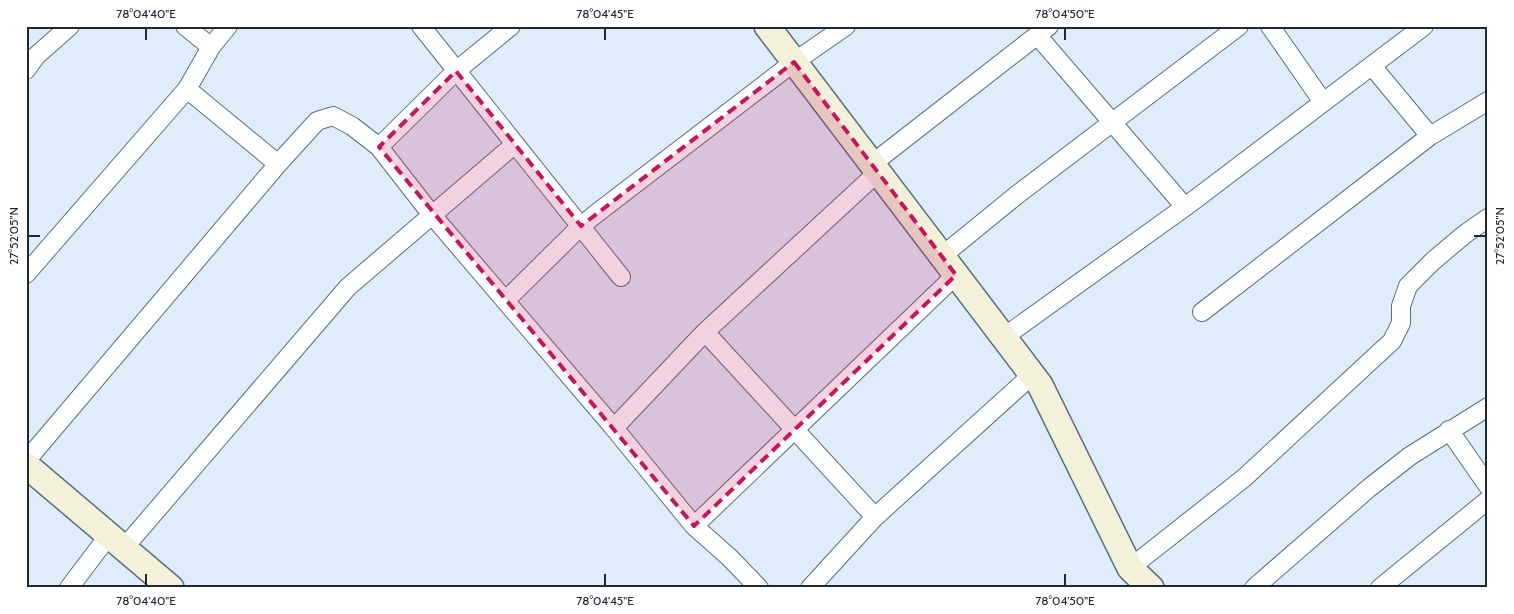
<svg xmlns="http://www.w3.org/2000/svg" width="1514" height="614" font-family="Cabin,sans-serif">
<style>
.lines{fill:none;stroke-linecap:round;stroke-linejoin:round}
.street-casing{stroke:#5a6e82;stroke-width:20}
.secondary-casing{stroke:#5a6e82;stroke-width:28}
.street{stroke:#fff;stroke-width:18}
.secondary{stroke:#f3f1da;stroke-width:25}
.marked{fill:#c2185b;fill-opacity:0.2;stroke:#c2185b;stroke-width:4;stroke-dasharray:10 6;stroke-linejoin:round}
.ticks{fill:none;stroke:#202931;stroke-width:2}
.neatline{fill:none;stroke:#202931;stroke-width:2}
.ticks-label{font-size:12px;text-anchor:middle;fill:#202931}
</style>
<rect width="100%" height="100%" fill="#dfedfb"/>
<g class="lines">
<g class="street-casing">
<path id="street" d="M185 26 211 47
M1270 26 1323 102
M1037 35 1185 207 1424 26
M26 70 36 56 70 26
M187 89 211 47 228 26
M1430 136 1488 101
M515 144 621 277
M379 147 456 71 511 26
M278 164 317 121 333 116 352 126 379 147 432 215 614 428 694 526 729 557 759 588
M872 164 1049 26
M942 256 1018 194 1239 26
M26 274 187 89 278 164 26 461
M505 301 581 226 597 213 794 62 846 26
M1202 312 1430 136 1372 66
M1004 337 1185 207
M614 428 705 332
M1449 430 1488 486
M875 517 705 332 878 172
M694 526 956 275
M124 548 348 287 515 144 421 26
M1130 568 1244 478 1392 341 1401 323V306L1408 286 1433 261 1465 234 1488 218
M69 588 109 535
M810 588 875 517 1032 375
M1254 588 1369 488 1410 456 1488 407
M1380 588 1488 500"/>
</g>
<g class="secondary-casing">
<path id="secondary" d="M767 26 1040 385 1130 568 1151 588
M26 465 171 588"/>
</g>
<use href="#street" class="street"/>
<use href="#secondary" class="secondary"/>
</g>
<path class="marked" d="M794 62 956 275 694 526 379 147 456 71 581 226Z"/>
<path class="ticks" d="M146 28V40M605 28V40M1065 28V40M28 236H40M1474 236H1486M146 574V586M605 574V586M1065 574V586"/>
<rect width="1514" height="614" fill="none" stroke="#ffffff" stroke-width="55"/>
<rect x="28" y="28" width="1458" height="558" class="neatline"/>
<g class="ticks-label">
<text x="146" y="18">78°04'40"E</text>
<text x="605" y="18">78°04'45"E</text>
<text x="1065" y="18">78°04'50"E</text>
<text transform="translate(14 236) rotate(-90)" y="4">27°52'05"N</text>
<text transform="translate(1500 236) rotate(-90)" y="4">27°52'05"N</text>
<text x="146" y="605">78°04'40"E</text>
<text x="605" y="605">78°04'45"E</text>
<text x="1065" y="605">78°04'50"E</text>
</g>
</svg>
